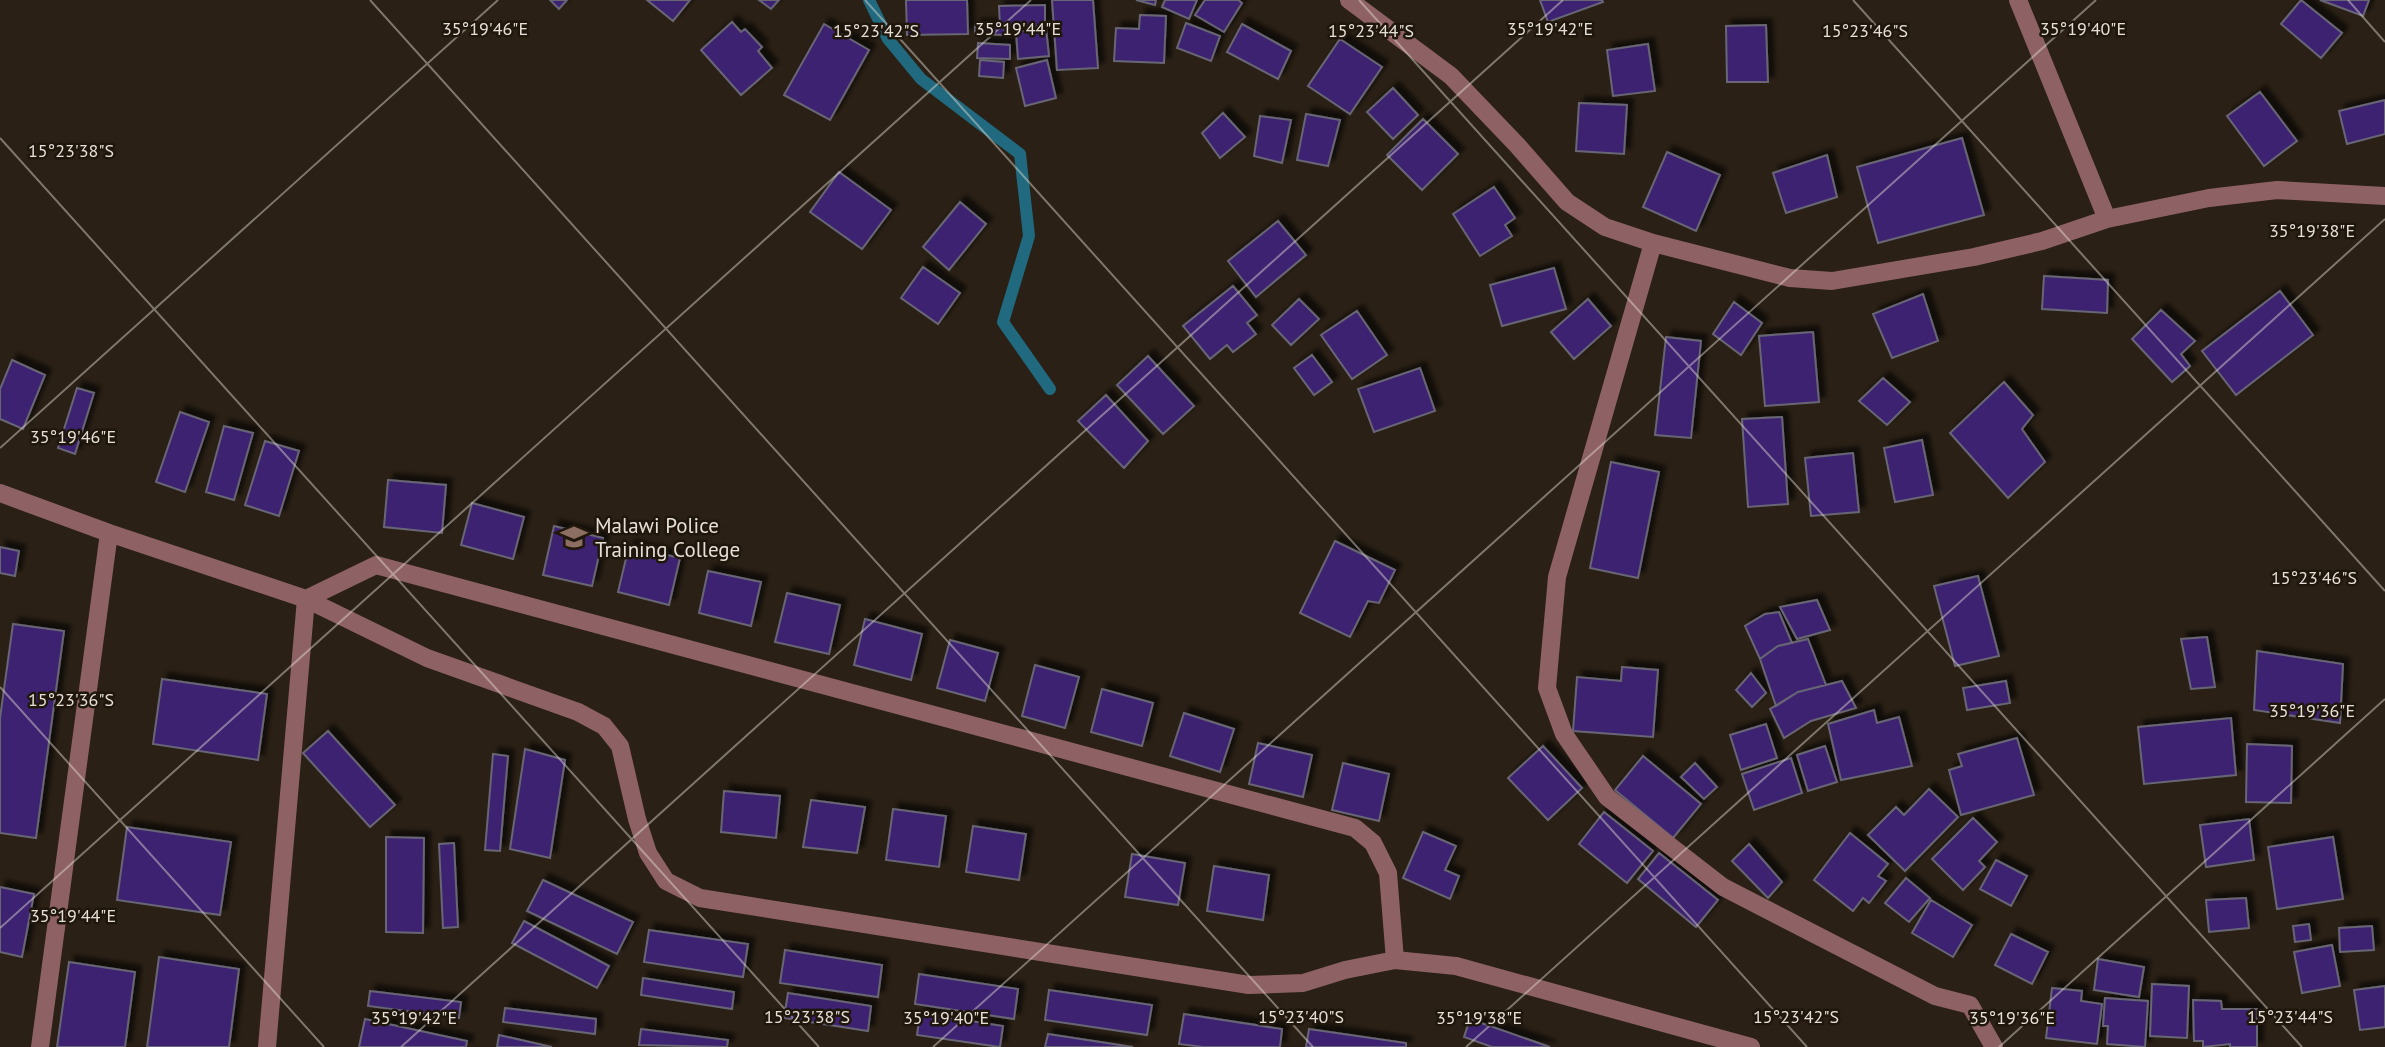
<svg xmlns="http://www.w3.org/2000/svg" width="2385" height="1047" font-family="'PT Sans',sans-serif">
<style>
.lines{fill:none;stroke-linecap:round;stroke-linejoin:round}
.stream{stroke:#20697f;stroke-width:12}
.building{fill:#3d2372;stroke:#686575;stroke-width:2;filter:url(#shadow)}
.minor{stroke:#8e6265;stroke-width:18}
.ticks{fill:none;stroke:#e6dfd8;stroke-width:2;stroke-opacity:0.45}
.labels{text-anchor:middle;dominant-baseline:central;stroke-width:5;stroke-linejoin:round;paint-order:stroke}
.poi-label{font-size:21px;fill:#e6dfd8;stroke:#20170c;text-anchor:start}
.ticks-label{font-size:18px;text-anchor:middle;fill:#e6dfd8;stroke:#20170c;stroke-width:5;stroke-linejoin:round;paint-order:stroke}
</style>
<defs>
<filter id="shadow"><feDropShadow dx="6" dy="-6" stdDeviation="2" flood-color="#0009"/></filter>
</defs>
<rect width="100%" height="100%" fill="#2a2015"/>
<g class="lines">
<path class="stream" d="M869 0 888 39 921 79 1020 154 1029 236 1003 322 1050 389"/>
</g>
<path class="building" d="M550 0H567L559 9Z
M647 0H690L673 21Z
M759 0H779L771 9Z
M906 0H967L968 34 907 35Z
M1052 0H1093L1098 68 1057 70Z
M1136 0H1156L1155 5Z
M1165 0H1197L1189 19 1162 7Z
M1205 0H1238L1242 3 1224 32 1195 15Z
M1540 0H1602L1603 2 1548 22Z
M2301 0 2342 33 2321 58 2281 24Z
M2320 0H2369L2363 16Z
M1045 5V26L1000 27 999 6Z
M1140 15 1166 16 1164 63 1114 61 1116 28 1139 29Z
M732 22 741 32 745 29 762 47 758 51 772 68 741 95 701 50Z
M1186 23 1220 36 1211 61 1177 48Z
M824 24 869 50 830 120 784 95Z
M1242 24 1291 51 1278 79 1227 52Z
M975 25 1004 26 1005 35 975 34Z
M1766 25 1768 82H1727L1726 26Z
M1046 28 1049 56 1018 59 1016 32Z
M1340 39 1382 67 1350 114 1308 86Z
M978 43 1010 45V59L977 58Z
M1648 44 1655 91 1613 96 1607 50Z
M980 60 1004 62 1003 78 979 76Z
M1047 60 1056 98 1025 106 1016 68Z
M1393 88 1418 115 1393 139 1367 112Z
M2260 92 2297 141 2264 166 2227 116Z
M2385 100V134L2347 144 2339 111Z
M1579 103 1627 105 1624 154 1576 151Z
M1223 113 1245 137 1220 158 1202 133Z
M1306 114 1340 120 1328 166 1297 160Z
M1260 116 1291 120 1282 163 1254 156Z
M1423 119 1458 154 1422 190 1387 155Z
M1962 138 1984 215 1878 243 1857 167Z
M1667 152 1720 175 1696 231 1643 207Z
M1827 155 1837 197 1786 213 1773 173Z
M839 172 891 210 862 249 810 212Z
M1494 187 1515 218 1505 225 1512 236 1480 256 1453 214Z
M960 202 986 224 949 270 923 247Z
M1278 221 1306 255 1256 297 1228 261Z
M923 267 960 293 938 324 901 298Z
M1554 268 1566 309 1502 326 1490 285Z
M2044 276 2108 280 2107 313 2042 309Z
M1233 286 1257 315 1247 323 1256 334 1233 352 1227 345 1210 359 1183 326Z
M2280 291 2313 335 2236 395 2202 351Z
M1923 294 1938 341 1892 358 1873 314Z
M1299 299 1319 319 1291 345 1272 325Z
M1588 299 1611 326 1574 359 1551 332Z
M1734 302 1762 323 1741 355 1713 334Z
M2161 310 2195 341 2181 354 2190 366 2172 382 2132 339Z
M1357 311 1387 355 1352 379 1321 335Z
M1813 332 1819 402 1765 406 1759 336Z
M1666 337 1701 341 1691 438 1655 435Z
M1312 355 1332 382 1314 395 1294 368Z
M1148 356 1194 406 1163 434 1117 385Z
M12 360 45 375 23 429 0 419V389Z
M1420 368 1435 411 1374 432 1358 389Z
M1883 378 1910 402 1887 425 1859 401Z
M2004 382 2033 415 2022 429 2045 462 2008 498 1950 433Z
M77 388 94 393 75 454 58 448Z
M1106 395 1148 441 1124 468 1078 421Z
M180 412 209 422 185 492 156 482Z
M1782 417 1788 504 1748 507 1742 419Z
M224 426 253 433 234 500 206 492Z
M1922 440 1933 495 1895 502 1884 448Z
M265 441 299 451 279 516 245 505Z
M1853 453 1859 512 1811 516 1805 458Z
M1611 462 1659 472 1638 578 1590 568Z
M388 480 446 485 442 533 384 527Z
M472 503 524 517 513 559 461 545Z
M554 526 603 538 592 586 543 575Z
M1335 541 1395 570 1379 603 1368 601 1350 637 1300 613Z
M629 546 680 558 669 605 618 592Z
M0 547 19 551 15 576 0 573Z
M708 571 761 582 751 626 699 613Z
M1978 576 1999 656 1955 666 1934 586Z
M787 593 840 605 829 654 775 642Z
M1817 600 1830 630 1797 639 1780 607Z
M1779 612 1792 643 1778 646 1760 659 1745 626 1765 614Z
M865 619 922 634 911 680 854 665Z
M13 624 64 631 36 838 0 833V718Z
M2207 637 2215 687 2191 689 2181 639Z
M1808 639 1826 685 1798 692 1776 706 1760 659 1778 646Z
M950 640 998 653 985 701 937 688Z
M2257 651 2343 664 2340 723 2254 710Z
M1035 665 1079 677 1065 728 1022 716Z
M1622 667 1658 670 1653 737 1573 731 1577 677 1621 681Z
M1751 673 1766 693 1752 707 1736 690Z
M162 679 267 694 258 760 153 744Z
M1842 681 1856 708 1811 721 1784 738 1770 709 1798 692Z
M2006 681 2010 703 1967 710 1963 688Z
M1102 689 1153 703 1142 746 1091 732Z
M1874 710 1877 723 1899 717 1912 766 1841 780 1828 724Z
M1184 713 1234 729 1220 772 1170 756Z
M2231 718 2236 775 2144 784 2138 727Z
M1766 724 1777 758 1741 770 1730 735Z
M328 731 395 805 370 827 303 753Z
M2017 738 2034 795 1961 815 1949 770 1962 766 1958 754Z
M1258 743 1312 755 1303 797 1249 784Z
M2247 744 2292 746 2291 803 2246 802Z
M1543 746 1582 788 1548 820 1508 778Z
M1825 746 1837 782 1808 791 1797 755Z
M525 749 565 760 550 858 510 849Z
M493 754 508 756 500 851 485 850Z
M1643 756 1701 804 1673 838 1615 790Z
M1791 758 1802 793 1754 810 1742 774Z
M1343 763 1389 774 1379 821 1332 810Z
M1695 763 1717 787 1704 799 1681 777Z
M1929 789 1958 817 1905 871 1868 835 1896 807 1904 815Z
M724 791 780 796 776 838 721 832Z
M811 800 865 807 857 853 803 847Z
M893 809 946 816 939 867 886 860Z
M1604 812 1653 851 1627 883 1579 844Z
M1973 818 1997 842 1979 861 1985 867 1963 890 1932 859Z
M2249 819 2254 860 2206 867 2200 825Z
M973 826 1026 834 1019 880 966 872Z
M127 827 231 842 220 915 117 900Z
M1423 832 1456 846 1445 870 1459 876 1450 899 1403 878Z
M1850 833 1888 864 1878 876 1886 881 1869 903 1863 898 1853 911 1814 880Z
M386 837 424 838 423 933 386 932Z
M2333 837 2343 899 2277 909 2268 847Z
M454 843 458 927 443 928 439 844Z
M1749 844 1782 882 1768 898 1732 861Z
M1659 853 1718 900 1696 927 1638 879Z
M1132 854 1185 863 1178 905 1125 897Z
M1996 860 2027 876 2011 906 1980 889Z
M1214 866 1269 875 1263 920 1207 911Z
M1906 878 1930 898 1909 922 1885 903Z
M543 880 633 922 617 954 527 911Z
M0 887 34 894 22 957 0 952Z
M2246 898 2249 928 2209 932 2206 900Z
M1931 900 1972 925 1953 957 1912 933Z
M524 921 609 966 597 988 512 943Z
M2309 924 2311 940 2295 942 2293 926Z
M2372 926 2374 950 2340 952 2339 928Z
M649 930 748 944 743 977 644 962Z
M2011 934 2048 952 2032 984 1995 965Z
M2332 945 2340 986 2302 993 2294 952Z
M785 950 882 965 878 997 780 983Z
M159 957 239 969 229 1047H147Z
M2098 959 2144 967 2139 997 2094 990Z
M69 962 135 972 125 1047H57Z
M919 974 1018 989 1014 1019 915 1004Z
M643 978 734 992 732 1009 641 995Z
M2152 984 2189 986 2187 1038 2150 1036Z
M2385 986V1027L2360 1030 2354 990Z
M2052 988 2082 991 2081 1001 2102 1004 2097 1044 2046 1038Z
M1049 990 1152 1005 1147 1035 1045 1020Z
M370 991 461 1002 459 1018 368 1006Z
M788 993 871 1006 868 1031 784 1018Z
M2105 998 2148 1001 2145 1047 2107 1044 2108 1026H2103Z
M2193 1000 2221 1001 2222 1009H2257V1047H2230V1044L2203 1047V1041H2194Z
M505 1008 596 1019 595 1034 503 1022Z
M920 1013 1003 1026 1000 1047 917 1035Z
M1184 1014 1282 1029 1280 1047H1203L1179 1044Z
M365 1019 467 1041 466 1047H359Z
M1470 1019 1550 1047H1492L1464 1037Z
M641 1029 728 1040 727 1047 639 1045Z
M1309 1029 1406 1043V1047H1306Z
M1048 1034 1133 1047H1045Z
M499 1035 552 1047H497Z"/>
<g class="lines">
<path class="minor" d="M1349 0 1451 76 1517 145 1567 202 1605 227 1653 243 1790 278 1832 281 1974 257 2042 241 2107 219 2209 198 2277 190 2385 196
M2018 0 2107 219
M1653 243 1557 577 1547 688 1564 734 1607 797 1723 887 1935 996 1970 1005 1994 1047
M0 493 109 533 306 599 427 658 578 712 604 726 620 746 637 819 648 853 666 881 700 898 1249 985 1303 983 1345 970 1395 960 1456 966 1751 1047
M40 1047 109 533
M267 1047 306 599 376 565 1355 828 1373 843 1388 873 1395 960"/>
</g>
<path class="ticks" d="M370 0 1313 1047M865 0 1807 1047M1359 0 2302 1047M1853 0 2385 591M2348 0 2385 42M0 138 819 1047M0 448 498 0M0 687 324 1047M0 928 1031 0M401 1047 1563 0M933 1047 2096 0M1466 1047 2385 219M1999 1047 2385 699"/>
<defs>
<g id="university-bare" transform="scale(2.1)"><path d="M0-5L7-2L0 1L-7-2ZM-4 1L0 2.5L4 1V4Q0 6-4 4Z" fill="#8d6e63" stroke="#20170c" stroke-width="2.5" paint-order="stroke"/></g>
</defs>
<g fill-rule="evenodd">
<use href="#university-bare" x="574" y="537"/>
</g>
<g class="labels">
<g class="poi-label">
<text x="595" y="525">Malawi Police<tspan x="595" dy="24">Training College</tspan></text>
</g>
</g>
<g class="ticks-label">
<text x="485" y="35">35°19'46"E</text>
<text x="1018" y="35">35°19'44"E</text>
<text x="1550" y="35">35°19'42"E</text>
<text x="2083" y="35">35°19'40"E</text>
<text x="1371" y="37">15°23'44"S</text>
<text x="876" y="37">15°23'42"S</text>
<text x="1865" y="37">15°23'46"S</text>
<text x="71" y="157">15°23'38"S</text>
<text x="2312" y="237">35°19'38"E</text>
<text x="73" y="443">35°19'46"E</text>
<text x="2314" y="584">15°23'46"S</text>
<text x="71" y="706">15°23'36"S</text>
<text x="2312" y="717">35°19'36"E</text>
<text x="73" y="922">35°19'44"E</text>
<text x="807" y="1023">15°23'38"S</text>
<text x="1301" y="1023">15°23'40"S</text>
<text x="1796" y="1023">15°23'42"S</text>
<text x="2290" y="1023">15°23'44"S</text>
<text x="414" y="1024">35°19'42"E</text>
<text x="946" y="1024">35°19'40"E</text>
<text x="1479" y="1024">35°19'38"E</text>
<text x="2012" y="1024">35°19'36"E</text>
</g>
</svg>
